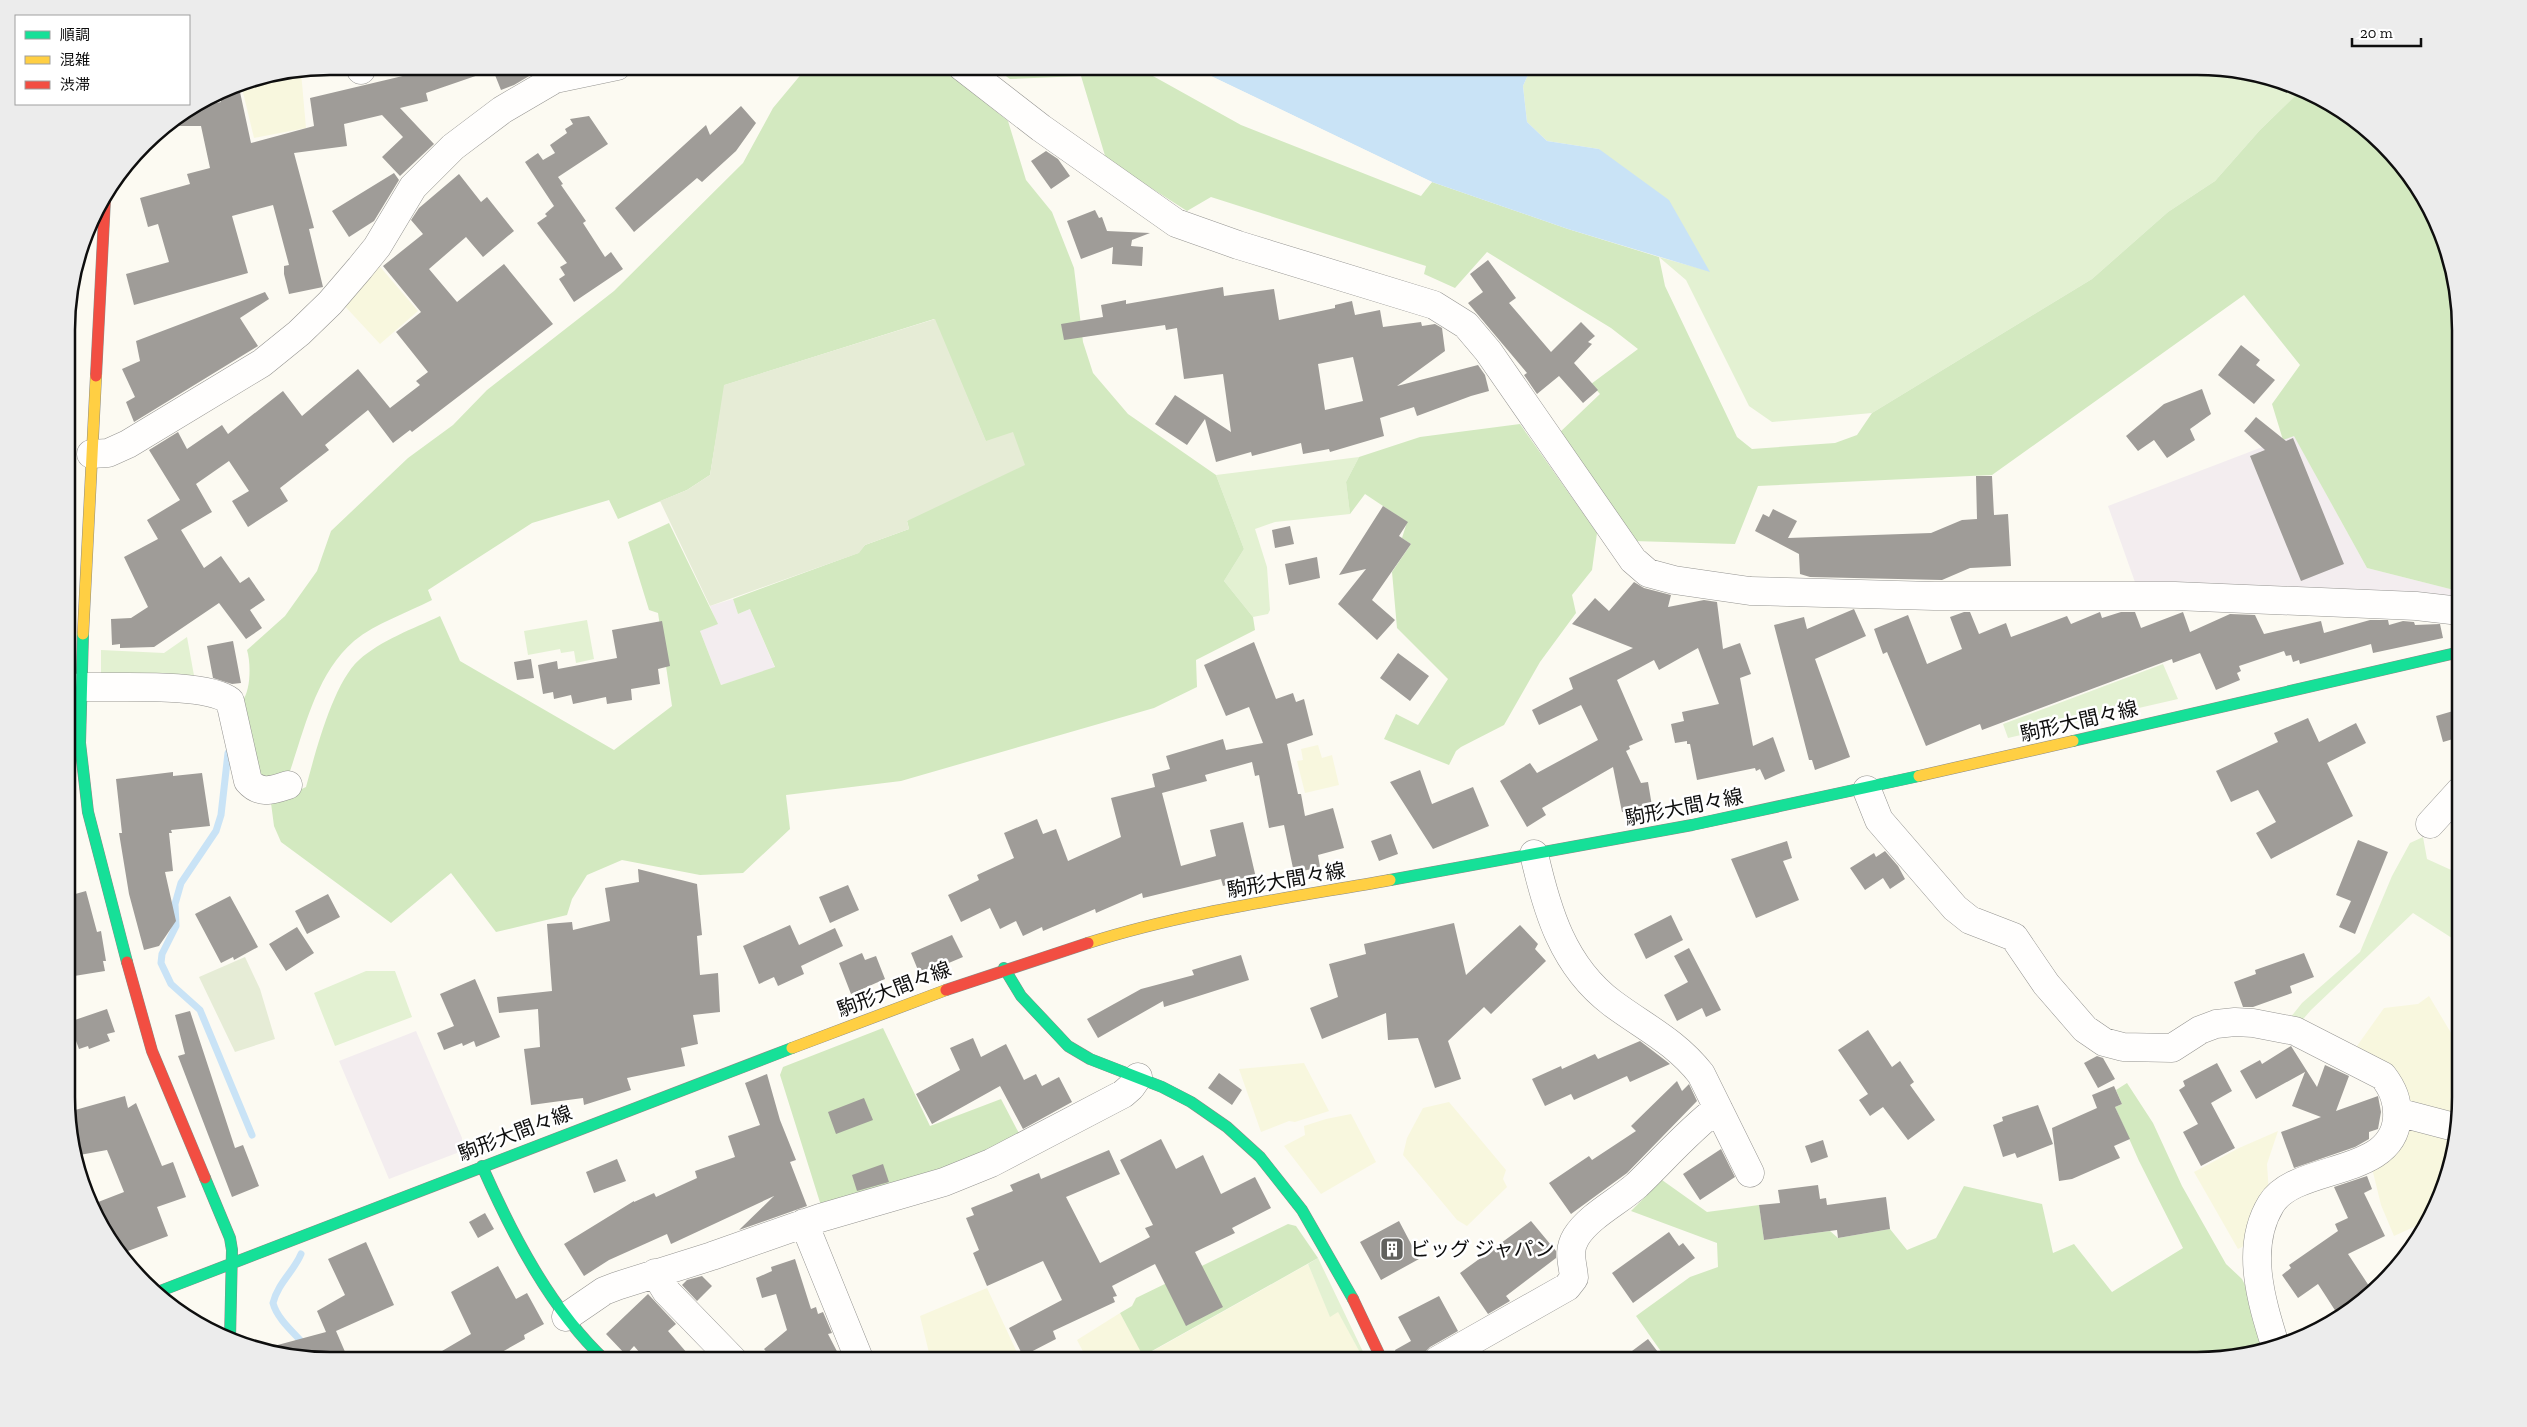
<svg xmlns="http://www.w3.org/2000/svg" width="2527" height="1427" font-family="'Zilla Slab','Noto Sans JP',serif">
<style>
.industrial{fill:#f3edef}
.farmland{fill:#f8f7de}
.green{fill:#e3f1d2}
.forest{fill:#d3e9c0}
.cemetery{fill:#e6ecd6}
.water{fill:#c9e3f6}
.pier{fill:#fcfaf2}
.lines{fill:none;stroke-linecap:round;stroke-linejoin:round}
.stream{stroke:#c9e3f6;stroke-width:7}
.building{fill:#9f9c98;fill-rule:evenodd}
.street-casing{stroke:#959491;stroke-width:29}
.fast-casing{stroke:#8c8b87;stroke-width:12}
.slow-casing{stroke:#8c8b87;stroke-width:12}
.jam-casing{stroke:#8c8b87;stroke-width:12}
.street{stroke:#fffefd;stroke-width:28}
.fast{stroke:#16e098;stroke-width:11}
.slow{stroke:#ffcf43;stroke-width:11}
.jam{stroke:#f24e42;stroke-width:11}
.labels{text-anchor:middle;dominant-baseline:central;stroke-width:5;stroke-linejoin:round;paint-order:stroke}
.street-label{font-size:20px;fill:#0e0e0e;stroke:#fff}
.poi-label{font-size:20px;fill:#0e0e0e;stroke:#fff;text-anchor:start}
.rim{fill:none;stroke:#0e0e0e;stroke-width:2.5}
</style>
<rect width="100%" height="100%" fill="#fcfaf2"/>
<path class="industrial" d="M2294 435 2367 568 2454 590V598L2136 585 2108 506Z
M733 599 738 614 750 609 775 668 721 685 700 631 717 624 710 606Z
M416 1031 462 1138V1151L389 1179 339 1061Z"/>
<path class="farmland" d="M301 72 306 128 254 138 241 84Z
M376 262 418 311 380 344 341 302Z
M1318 745 1322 758 1332 755 1339 785 1305 793 1297 761 1303 760 1301 749Z
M2429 996 2460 1048 2459 1119 2411 1102 2358 1050 2357 1046 2384 1008 2418 1004Z
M1304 1063 1329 1111 1295 1122 1289 1121 1261 1132 1239 1069Z
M1449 1102 1506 1170 1503 1179 1507 1187 1467 1226 1457 1220 1403 1155 1407 1138 1423 1108Z
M1351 1114 1376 1162 1321 1194 1284 1146 1305 1135 1304 1126 1326 1119Z
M2406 1128 2456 1138 2452 1165 2429 1220 2394 1236 2381 1205 2371 1164Z
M2278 1131 2267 1164 2269 1194 2250 1243 2238 1249 2194 1172 2239 1148Z
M1308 1264 1330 1316 1338 1311 1364 1360H1265L1262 1356 1253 1360 1088 1361 1077 1340 1120 1313 1144 1356Z
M987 1288 1021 1361H931L920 1316Z"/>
<path class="green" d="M1532 66H2197L2265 75 2301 90 2260 130 2215 181 2168 212 2092 279 1872 413 1772 422 1749 406 1686 280 1659 257 1709 271 1599 149 1547 141 1527 122 1523 86Z
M1359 457 1346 482 1350 514 1275 522 1255 529 1267 567 1270 610 1268 614 1253 617 1224 581 1244 549 1216 475Z
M587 620 594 659 576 663 574 651 561 653 560 649 528 655 524 631Z
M187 637 195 681 101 677V650L164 653Z
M2163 664 2178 699 2008 738 2003 724Z
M2423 837 2427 859 2460 874V958L2453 959 2455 940 2413 913 2311 1010 2298 1025 2290 1018 2302 1003 2360 952 2392 876 2410 843Z
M366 971H395L412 1017 335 1046 314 993Z
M1318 1258 1367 1360H1364L1338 1312 1330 1317 1308 1264Z"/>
<path class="forest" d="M808 66H940L1008 121 1026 180 1052 212 1074 268 1083 342 1093 373 1128 414 1216 475 1244 549 1224 581 1253 617 1255 630 1196 660 1197 687 1154 708 901 781 786 795 790 829 743 873 700 875 622 860 587 875 572 899 567 915 496 932 451 873 391 923 281 842 274 826 271 803 306 787C315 754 333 683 359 660 381 640 413 629 440 616L460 661 614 750 672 706 658 613 649 610 628 542 669 523 718 624 700 631 721 685 775 667 750 609 738 614 733 599 858 553 865 545 909 529 907 521 986 442 934 319 725 385 710 475 687 490 618 519 609 500 532 523 428 590 432 600C407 613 376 623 354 641 316 674 305 728 289 774L264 780 252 770 242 701C251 691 251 663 247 650L285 616 317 571 331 531 408 458 453 425 487 390 614 291 743 163 773 108Z
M992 66H1135L1241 125 1421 196 1432 182 1568 229 1659 257 1665 286 1737 437 1752 449 1835 443 1857 435 1872 413 2092 279 2168 212 2215 181 2260 130 2301 90C2394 129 2448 214 2460 312 2464 347 2460 390 2460 425 2460 483 2460 541 2460 599L2454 598V590L2367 568 2294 436 2283 440 2272 404 2300 365 2244 295 1992 475 1758 486 1735 544 1633 541 1558 434 1600 394 1591 384 1638 349 1611 328 1487 252 1455 288 1424 274 1426 266 1211 197 1187 211 1106 159 1081 76 1010 79Z
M1520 424 1597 533 1592 570 1572 595 1576 613 1540 662 1504 725 1461 747 1456 751 1449 765 1384 739 1396 714 1418 725 1448 679 1397 628 1392 572 1411 544 1402 538 1407 522 1365 494 1350 514 1346 482 1359 457 1420 437Z
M883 1028 930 1126 1001 1099 1022 1139 987 1156 823 1212 780 1075 783 1067Z
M2127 1083 2153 1123 2182 1186 2226 1264 2242 1279 2249 1293 2267 1350 2214 1360H1667L1636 1316 1690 1277 1718 1267 1717 1243 1631 1211 1662 1180 1707 1212 1759 1205 1764 1240 1830 1231 1838 1238 1890 1229 1907 1250 1936 1238 1964 1186 2042 1204 2053 1253 2074 1244 2112 1292 2183 1248 2139 1161 2115 1107 2122 1104 2116 1090Z
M1288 1224 1296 1226 1318 1258 1143 1356 1120 1313 1132 1306 1136 1298Z"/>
<path class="cemetery" d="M935 319 986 441 1013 432 1025 465 907 521 909 529 865 545 859 553 710 606 660 501 687 490 710 475 724 385Z
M245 957 260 989 275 1039 235 1052 199 977Z"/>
<path class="water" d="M1190 66H1532L1523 86 1527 122 1547 141 1599 149 1669 200 1710 272 1568 229 1432 182Z"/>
<path class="pier" d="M1188 66H1190L1432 182 1430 184Z"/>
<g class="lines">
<path class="stream" d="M231 748 228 753 221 815 216 831 181 883 175 904 176 926 162 954 161 963 171 984 200 1010 252 1135
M301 1254C294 1271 278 1283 273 1303 278 1323 304 1340 316 1359"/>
</g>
<path class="building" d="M427 66H546L514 85 501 90 493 70 426 93 428 101 400 108 434 144 400 176 382 157 403 137 382 115 344 124 347 146 294 153 314 228 309 229 323 287 289 294 284 274V266L289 265 273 205 232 216 248 273 134 305 126 274 169 262 158 224 148 227 140 198 190 184 187 174 210 168 201 126H166L194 108 221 102 219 96 240 92 251 143 314 126 310 98 428 70Z
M741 106 756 123 736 151 702 182 697 178 634 232 615 208 706 125 710 135Z
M589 116 608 144 558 177 563 184 561 185 586 221 583 223 605 257 611 252 623 269 574 302 559 279 565 275 560 267 567 263 537 223 547 216 545 214 554 206 525 162 538 153 543 160 555 153 550 145 567 133 565 129 573 124 570 119Z
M1046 151 1058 159 1070 176 1051 189 1031 161Z
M394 173 399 180 374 221 349 237 332 211Z
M459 174 481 202 487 197 514 231 483 257 466 237 429 269 457 302 504 264 553 324 412 432 410 430 393 443 368 410 325 445 329 450 280 488 288 501 248 527 232 501 249 491 229 461 196 484 212 512 181 530 204 568 221 556 240 583 249 577 265 600 250 610 262 628 246 639 219 603 154 647 120 648V644L112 645 111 619 131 618 148 607 124 557 158 539 147 520 180 500 149 450 178 432 187 449 222 425 228 434 283 391 302 416 358 369 390 408 420 385 416 381 428 372 396 332 421 312 383 266 423 234 411 220 419 208Z
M1095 210 1099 218 1102 217 1107 231 1150 233 1132 240 1131 246 1143 247 1142 266 1112 264 1113 247 1081 259 1067 221Z
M1488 260 1516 298 1509 303 1551 352 1581 322 1595 336 1588 342 1592 344 1574 363 1598 390 1583 403 1559 376 1537 394 1524 375 1527 373 1468 303 1483 292 1470 274Z
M1223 287 1224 296 1274 289 1279 320 1335 308V305L1352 301 1355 315 1380 310 1383 327 1421 322 1422 326 1435 324 1442 328 1445 351 1397 386 1478 365 1485 375 1489 391 1471 396 1417 416 1414 407 1380 418 1384 436 1330 452 1329 449 1303 454 1301 443 1252 456 1251 452 1216 462 1205 419 1187 445 1155 424 1175 395 1231 432 1223 374 1184 379 1177 328 1166 330 1165 325 1064 340 1061 324 1103 317 1101 305 1126 300V304ZM1353 357 1363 401 1325 410 1318 364Z
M265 292 269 299 240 318 258 346 134 422 126 402 135 397 122 369 140 361 136 341Z
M2241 345 2260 360 2256 365 2275 380 2254 404 2218 375Z
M2202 389 2211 414 2190 429 2195 440 2167 458 2154 440 2138 451 2126 436 2164 404Z
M2256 417 2286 441 2293 438 2344 564 2301 581 2250 456 2265 450 2244 431Z
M1976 476H1992L1994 515 2008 514 2011 566 1970 568 1942 580 1810 577 1800 574 1799 554 1755 531 1763 514 1769 517 1773 509 1797 521 1788 538 1931 533 1962 520 1977 519Z
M1383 506 1408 522 1399 536 1411 544 1372 600 1395 620 1377 640 1338 604 1366 569 1339 575Z
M1290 526 1294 544 1275 548 1272 530Z
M1317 557 1320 578 1289 585 1285 564Z
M1634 582 1644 588 1671 595 1668 607 1704 600 1717 602 1723 649 1740 643 1751 674 1740 678 1753 746 1773 737 1785 771 1765 780 1760 769 1756 771 1755 768 1697 780 1690 744H1687V741L1675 743 1671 724 1684 721 1682 712 1719 704 1698 648 1659 670 1654 660 1617 680 1643 740 1629 746 1630 749 1626 751 1641 783 1648 782 1652 806 1622 812 1613 767 1542 808 1546 815 1527 827 1500 781 1530 763 1537 773 1598 740 1581 705 1539 725 1532 710 1573 689 1569 678 1633 648 1572 624 1595 598 1609 611Z
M1854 609 1866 636 1815 659 1850 757 1815 770 1812 760H1809L1774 625 1804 617 1807 629Z
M1964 612H1970L1979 634 2006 623 2011 637 2067 616 2071 624 2100 612 2102 618 2121 612H2135L2141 628 2183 612 2190 632 2230 614 2255 615 2264 634 2321 621 2324 633 2370 620H2388L2389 625 2403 621 2414 622 2415 625 2440 624 2443 638 2373 653 2371 644 2300 664 2299 660 2293 662 2291 655 2286 656 2284 651 2239 666 2241 671 2237 673 2240 680 2216 690 2200 653 2173 663 2172 659 1982 730 1980 724 1926 746 1887 652 1883 654 1874 629 1908 615 1927 664 1962 649 1950 617Z
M662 621 670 666 658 669 660 684 631 689 632 700 607 704 606 697 573 704 571 695 554 699 553 692 543 694 538 665 557 661 558 669 617 658 612 630Z
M233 641 241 683 232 684 213 678 207 646Z
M1254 642 1276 699 1293 693 1296 702 1304 699 1313 735 1287 744 1298 794H1301L1305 816 1333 808 1344 848 1318 855 1320 867 1294 873 1284 825 1269 828 1259 775 1255 776 1252 762 1205 775 1207 781 1162 793 1181 866 1216 856 1210 830 1243 822 1256 878 1223 886 1221 879 1143 898 1142 893 1096 913 1095 909 1043 931 1042 927 1023 936 1016 921 1000 929 990 908 961 922 948 895 979 880 977 875 1014 858 1004 833 1037 819 1043 834 1056 829 1068 861 1121 837 1111 798 1155 787 1152 774 1170 769 1166 756 1223 739 1226 750 1263 743 1249 707 1226 716 1204 665Z
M1398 653 1429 676 1410 701 1380 678Z
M531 659 534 678 517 680 514 662Z
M2460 709V737L2443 742 2436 716Z
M2308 718 2319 742 2356 723 2366 743 2327 763 2353 816 2271 859 2256 833 2276 822 2258 790 2231 802 2216 771 2278 742 2274 733Z
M1420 770 1432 804 1473 787 1489 826 1433 849 1390 782Z
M173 772V776L202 773 210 826 171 830 172 833H169L173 871 165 872 176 921 159 946 144 950 129 894 119 833H122L116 779Z
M1391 834 1398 854 1379 861 1371 841Z
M2358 840 2388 852 2355 934 2339 927 2351 901 2336 895Z
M1787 841 1792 858 1783 861 1799 900 1756 918 1731 859Z
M1885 851 1898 866 1905 879 1890 889 1883 878 1865 890 1850 868 1874 853 1876 857Z
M638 869 697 884 702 935 697 936 700 975 718 973 720 1012 693 1015 698 1044 681 1048 685 1066 627 1078 631 1090 584 1105 583 1098 531 1105 524 1049 540 1047 538 1009 499 1013 497 997 552 991 547 924 572 922 573 930 610 921 605 888 639 882Z
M848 885 859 910 830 923 819 897Z
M86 891 97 932 101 931 106 961H103L105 971 68 977V896Z
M328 894 340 917 307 934 295 911Z
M230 896 258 947 234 960 233 957 221 963 195 914Z
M1671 915 1683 940 1646 959 1634 934Z
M1454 923 1466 975 1520 925 1538 944 1535 949 1546 961 1491 1014 1484 1007 1448 1041 1461 1079 1435 1088 1418 1038 1388 1040 1386 1013 1322 1039 1310 1008 1338 997 1329 964 1366 954 1364 944Z
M790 925 799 945 835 928 843 946 801 966 804 974 778 986 774 977 759 984 743 946Z
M297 927 314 953 286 971 269 944Z
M952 935 963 957 920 975 911 953Z
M1689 948 1721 1010 1706 1017 1702 1008 1677 1021 1664 995 1688 982 1674 956Z
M862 953 865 960 876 956 885 979 851 994 839 963Z
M2304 953 2314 977 2290 986 2292 993 2253 1007H2243L2234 982 2256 974 2255 970Z
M1241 955 1249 980 1164 1007 1163 1001 1098 1038 1087 1019 1141 989 1194 975 1192 970Z
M475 979 500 1037 476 1047 474 1041 463 1046 462 1043 444 1050 437 1033 454 1026 440 994Z
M107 1009 115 1032 107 1034 110 1041 89 1049 88 1046 79 1049 69 1022Z
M190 1011 235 1148 243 1145 259 1186 232 1197 178 1056 185 1054 175 1015Z
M1868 1030 1892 1067 1900 1061 1914 1082 1910 1085 1935 1120 1908 1140 1883 1107 1870 1116 1859 1100 1868 1094 1838 1050Z
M973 1038 981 1057 1006 1044 1024 1080 1036 1074 1042 1086 1059 1077 1072 1102 1023 1129 1000 1086 932 1124 916 1094 960 1070 950 1048Z
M1640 1041 1670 1064 1630 1082 1627 1076 1574 1100 1571 1094 1545 1106 1532 1079 1561 1066 1562 1069 1595 1054 1598 1059Z
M2291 1046 2317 1087 2325 1065 2349 1076 2336 1111 2378 1096 2381 1112 2378 1129 2369 1132V1139L2355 1147 2294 1168 2281 1132 2321 1117 2292 1106 2305 1072 2256 1099 2240 1071 2260 1060 2262 1064Z
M2097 1056 2103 1058 2115 1079 2098 1088 2084 1063Z
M2217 1063 2232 1091 2211 1103 2235 1148 2201 1166 2183 1132 2198 1124 2179 1090 2185 1086 2183 1081Z
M1219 1073 1242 1090 1232 1105 1208 1088Z
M767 1074 780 1120 796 1160 790 1162 807 1206 739 1230 774 1196 671 1244 667 1234 609 1260 584 1276 564 1244 634 1201V1202L654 1193 656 1197 697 1178 695 1171 735 1157 728 1136 760 1125 745 1083Z
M1677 1081 1682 1091 1689 1084 1697 1101 1627 1173 1571 1214 1549 1183 1589 1156 1592 1160 1636 1131 1631 1126Z
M2114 1086 2122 1104 2115 1107 2130 1139 2114 1146 2120 1158 2072 1179 2059 1181 2052 1128 2097 1108 2092 1095Z
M125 1096 128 1108 136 1103 162 1166 173 1162 186 1197 157 1207 168 1236 120 1254 111 1243 93 1204 124 1192 107 1150 74 1156 68 1131V1112Z
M864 1098 873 1120 836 1134 828 1112Z
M2038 1105 2053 1144 2017 1158 2015 1153 2003 1157 1993 1125 2003 1121 2002 1117Z
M1161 1139 1176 1169 1203 1155 1221 1194 1255 1177 1271 1208 1232 1228 1235 1233 1195 1252 1223 1307 1186 1326 1155 1264 1112 1286 1117 1296 1113 1297 1115 1302 1053 1331 1056 1339 1023 1356 1009 1328 1062 1300 1043 1261 987 1286 973 1253 979 1250 966 1218 974 1215 971 1208 1013 1191 1010 1185 1039 1173 1041 1179 1109 1150 1120 1174 1066 1197 1100 1263 1150 1237 1145 1228 1153 1225 1120 1160Z
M1823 1140 1828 1157 1811 1163 1805 1146Z
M1721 1149 1735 1177 1700 1200 1683 1174Z
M617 1159 626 1181 594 1193 586 1172Z
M883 1164 889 1182 857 1191 852 1175Z
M2367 1176 2372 1189 2364 1193 2385 1236 2348 1254 2373 1292 2340 1318 2318 1284 2298 1298 2282 1275 2291 1268 2289 1265 2338 1231 2335 1224 2348 1218 2334 1187Z
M1818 1185 1820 1199 1826 1198 1827 1205 1886 1197 1890 1229 1838 1238 1837 1230 1764 1240 1759 1205 1780 1203 1778 1190Z
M485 1213 494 1229 478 1238 469 1222Z
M1399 1221 1419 1259 1381 1280 1360 1242Z
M1531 1221 1556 1251V1258L1506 1296 1510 1301 1488 1314 1460 1273Z
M1669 1232 1679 1246 1683 1243 1695 1258 1633 1303 1612 1273Z
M366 1242 394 1305 336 1331 349 1361H330L259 1350 326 1332 317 1311 345 1295 328 1259Z
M795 1259 811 1309 816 1307 818 1314 823 1312 832 1333 828 1334 842 1361H774L764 1349 787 1330 776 1294 762 1298 756 1278 772 1271 771 1267Z
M498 1266 516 1299 527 1293 544 1324 524 1335 525 1339 486 1361H425L471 1334 451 1292Z
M702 1276 712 1286 697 1301 682 1285 687 1280Z
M648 1294 676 1324 668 1331 694 1361H647L634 1346 626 1355 606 1334Z
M1439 1296 1458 1331 1430 1347 1424 1353 1422 1360H1398L1395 1350 1411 1341 1398 1317Z
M1648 1339 1664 1360H1620Z"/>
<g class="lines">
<g class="street-casing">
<path id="street" d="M361 66V70
M961 66 1041 128 1176 223 1238 245 1434 305 1466 325 1488 351 1633 560 1648 573 1674 580 1750 591 1934 596H2175L2416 606 2460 611
M91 454 108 453 128 444 262 363 299 333 330 303 360 268 377 247 413 187 453 147 502 110 555 79 617 66
M81 687C113 688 207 682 230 701L248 781C260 795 273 790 288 785
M1867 790 1879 820 1955 908 1970 920 2014 937 2046 984 2085 1029 2104 1042 2123 1047 2172 1048 2200 1030 2216 1024 2235 1022 2253 1023 2295 1031 2383 1076C2393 1089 2398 1101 2397 1118 2393 1178 2296 1163 2271 1204 2244 1248 2262 1303 2276 1348
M2430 824 2460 791
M1534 854C1547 911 1563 966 1612 1003 1644 1027 1675 1041 1701 1074L1750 1173
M2397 1112 2458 1128
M804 1223 860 1361
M655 1273 666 1291 734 1361
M566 1317 604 1291 617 1286 712 1256 820 1218 944 1182 991 1163 1123 1094 1131 1087 1138 1077
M1438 1360 1567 1287 1574 1278C1573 1263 1567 1252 1576 1237 1589 1216 1618 1202 1637 1185 1664 1159 1688 1131 1718 1108"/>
</g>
<g class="fast-casing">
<path id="fast" d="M83 634 80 743 88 812 127 962
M2073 741 2460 652
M1390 880 1692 825 1919 776
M1004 968 1021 996 1068 1046 1090 1059 1162 1087 1191 1102 1227 1127 1260 1157 1302 1210 1353 1299
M482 1166C512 1234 551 1310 606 1361
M205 1178 230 1238 232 1250 230 1339
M155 1293 792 1048"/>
</g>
<g class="slow-casing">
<path id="slow" d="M83 634 96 376
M1919 776 2073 741
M1088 943C1185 912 1289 898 1390 880
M792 1048 946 990"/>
</g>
<g class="jam-casing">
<path id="jam" d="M96 376 105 199
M127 962 152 1051 205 1178
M946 990 1088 943
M1353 1299 1382 1360"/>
</g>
<use href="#street" class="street"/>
<use href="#fast" class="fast"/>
<use href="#slow" class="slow"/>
<use href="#jam" class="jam"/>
</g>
<defs>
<g id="building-square" transform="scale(1.25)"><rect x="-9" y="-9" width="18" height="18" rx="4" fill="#61615e" stroke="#fff"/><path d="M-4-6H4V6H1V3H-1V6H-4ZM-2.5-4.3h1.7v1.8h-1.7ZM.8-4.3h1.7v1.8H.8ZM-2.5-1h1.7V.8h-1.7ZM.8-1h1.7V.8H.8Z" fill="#fff"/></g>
</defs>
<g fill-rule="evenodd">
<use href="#building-square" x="1392" y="1249"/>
</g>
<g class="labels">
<g class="street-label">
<text transform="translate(2079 721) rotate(-13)">駒形大間々線</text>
<text transform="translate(1684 807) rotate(-11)">駒形大間々線</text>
<text transform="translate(1286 880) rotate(-10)">駒形大間々線</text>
<text transform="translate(894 989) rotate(-21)">駒形大間々線</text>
<text transform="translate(515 1133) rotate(-21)">駒形大間々線</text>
</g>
<g class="poi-label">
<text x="1410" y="1249">ビッグ ジャパン</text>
</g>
</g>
<path d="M0 0H2527V1427H0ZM330 75H2197A255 255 0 0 1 2452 330V1097A255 255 0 0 1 2197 1352H330A255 255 0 0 1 75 1097V330A255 255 0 0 1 330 75Z" fill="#ececec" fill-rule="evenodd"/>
<path class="rim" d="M330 75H2197A255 255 0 0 1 2452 330V1097A255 255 0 0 1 2197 1352H330A255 255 0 0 1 75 1097V330A255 255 0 0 1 330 75Z"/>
<rect x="15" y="15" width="175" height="90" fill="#ffffff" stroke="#9f9f9f"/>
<rect x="25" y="31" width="25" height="8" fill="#16e098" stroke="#9f9f9f"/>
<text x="60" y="40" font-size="15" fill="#0e0e0e">順調</text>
<rect x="25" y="56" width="25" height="8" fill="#ffcf43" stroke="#9f9f9f"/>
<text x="60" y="65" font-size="15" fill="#0e0e0e">混雑</text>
<rect x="25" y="81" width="25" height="8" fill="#f24e42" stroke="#9f9f9f"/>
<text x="60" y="90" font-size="15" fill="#0e0e0e">渋滞</text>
<path d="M2352 38v8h69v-8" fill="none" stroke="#0e0e0e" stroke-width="2.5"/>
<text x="2360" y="38" font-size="15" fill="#0e0e0e" stroke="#ffffff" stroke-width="4" paint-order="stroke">20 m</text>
</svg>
